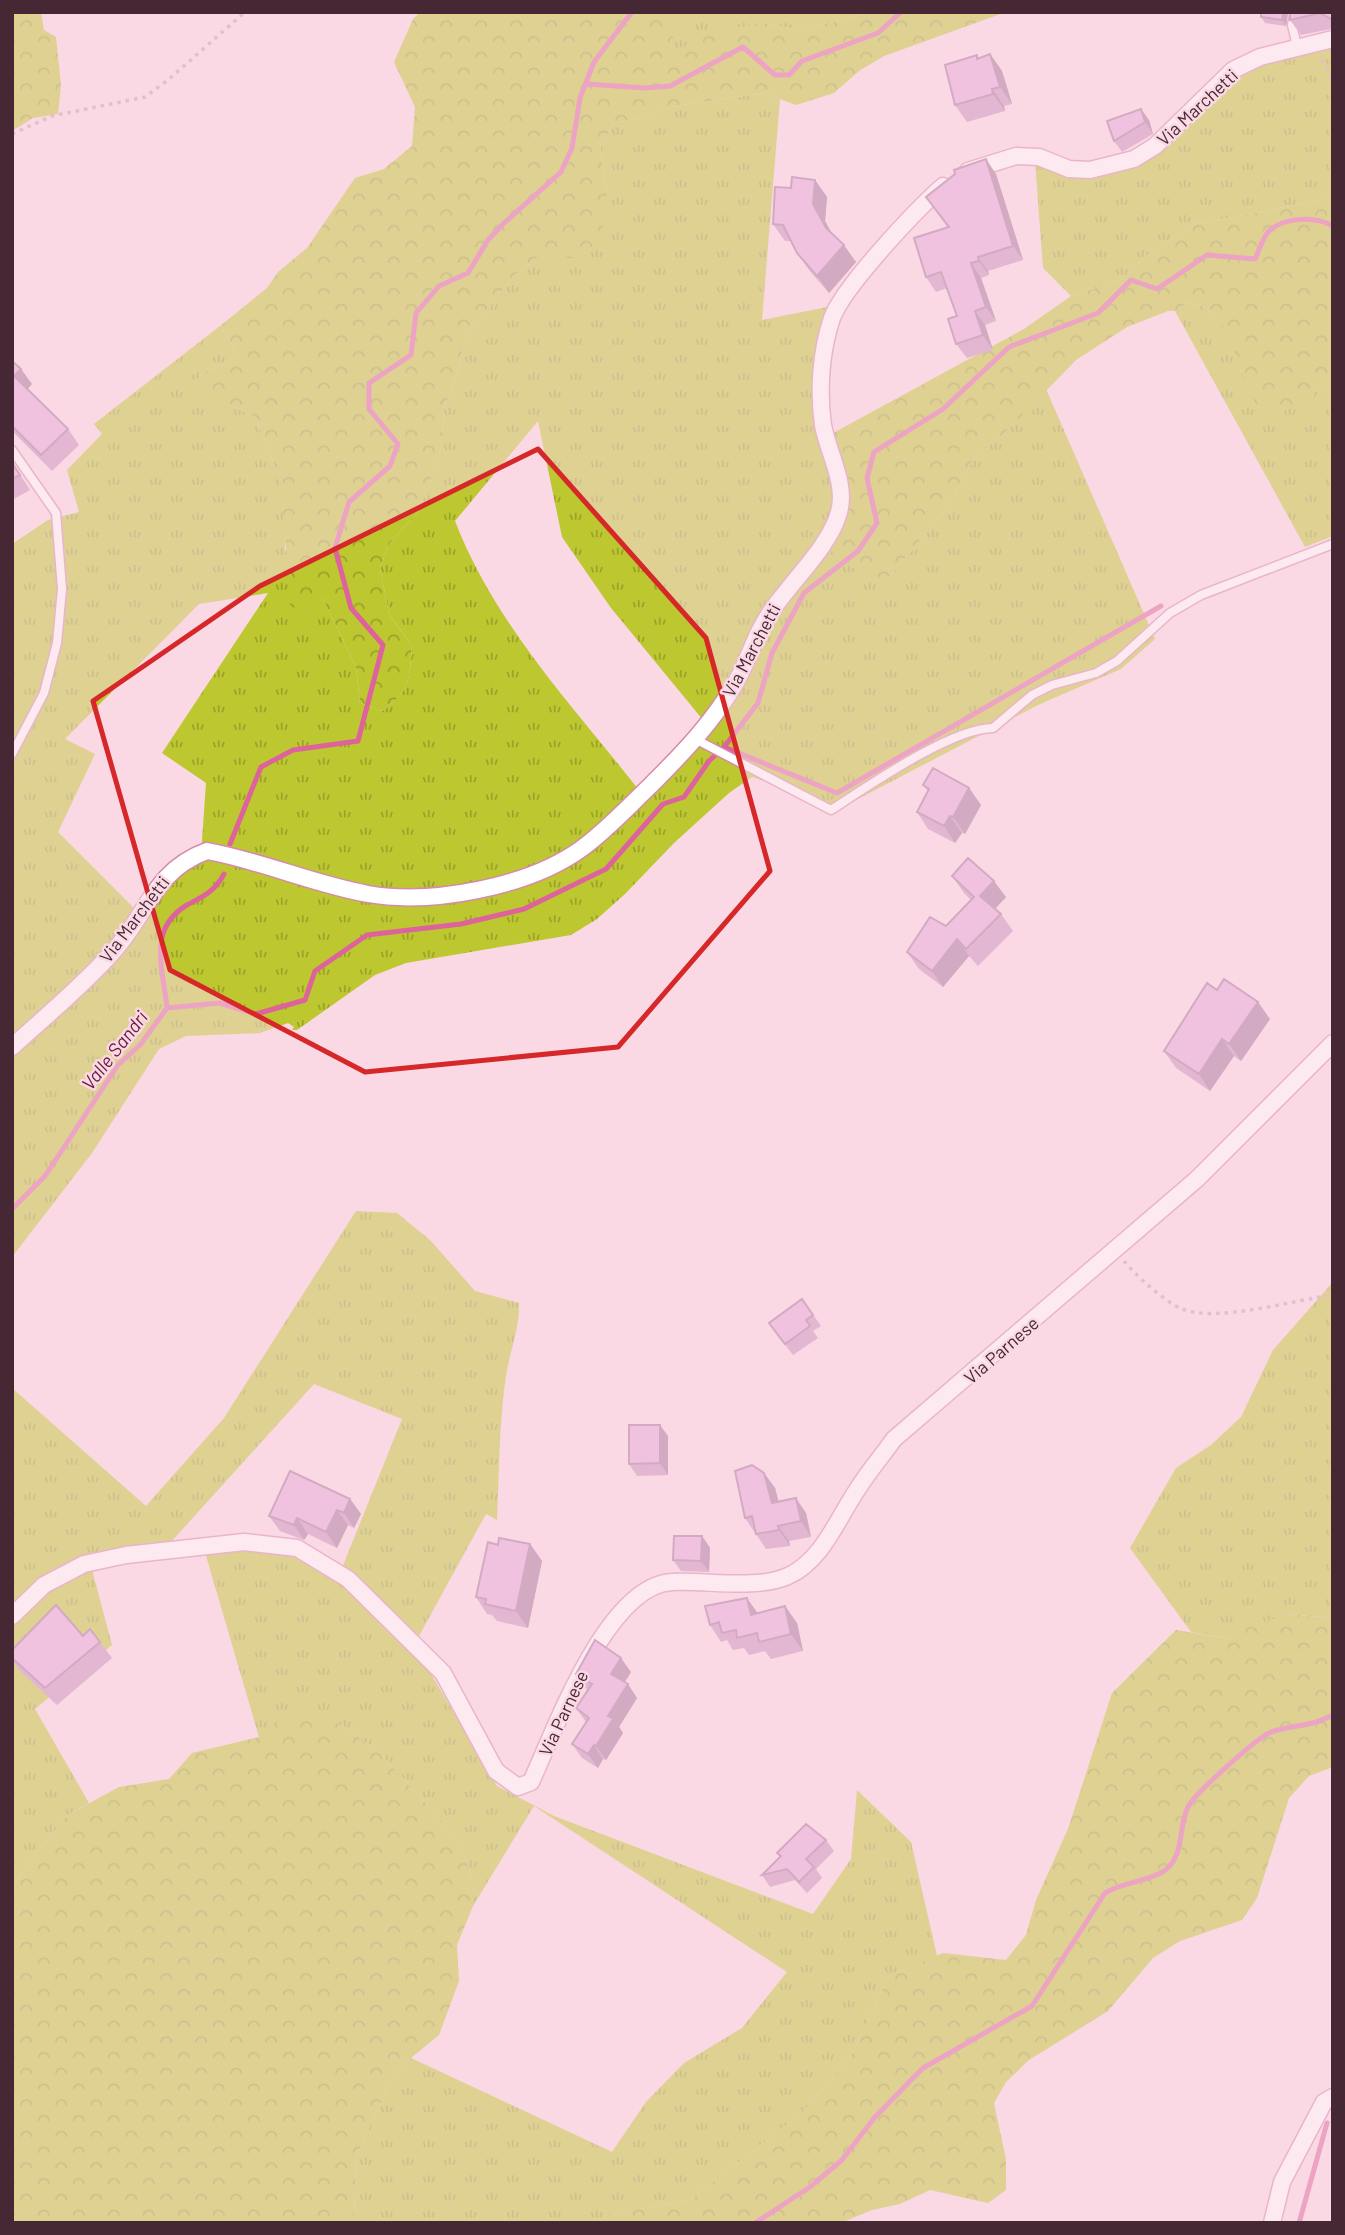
<svg xmlns="http://www.w3.org/2000/svg" width="1345" height="2235" font-family="Barlow,sans-serif">
<style>
.grass{fill:url(#grass-tufts);fill-rule:evenodd}
.forest{fill:url(#forest-crowns)}
.lines{fill:none;stroke-linecap:round;stroke-linejoin:round}
.stream{stroke:#de639c;stroke-width:5}
.service-casing{stroke:#d78aaa;stroke-width:11}
.minor-casing{stroke:#d78aaa;stroke-width:19}
.path{stroke:#c4a3af;stroke-width:3.5;stroke-dasharray:3.5 5;stroke-linecap:butt}
.service{stroke:#fff;stroke-width:8}
.minor{stroke:#fff;stroke-width:16}
.wall{fill:#c78fbb}
.shaded-wall{fill:#a27499}
.building{fill:#e7a6da;stroke:#a27499;stroke-width:2}
.marked{fill:none;stroke:#d62828;stroke-width:5;stroke-linejoin:round}
.labels{text-anchor:middle;dominant-baseline:central;stroke-width:5;stroke-linejoin:round;paint-order:stroke}
.street-label{font-size:18px;fill:#462734;stroke:#fad8e4}
.water-label{font-size:19px;font-style:italic;fill:#681a41;stroke:#fad8e4}
</style>
<defs>
<pattern id="grass-tufts" width="24" height="20" patternUnits="userSpaceOnUse" patternTransform="scale(1.75)"><rect width="24" height="20" fill="#bdc730"/><path d="M3 7l-1-3M5 7V3M7 7l1-3M15 17l-1-3M17 17v-4M19 17l1-3" fill="none" stroke="#9ba22a"/></pattern>
<pattern id="forest-crowns" width="20" height="18" patternUnits="userSpaceOnUse" patternTransform="scale(1.75)"><rect width="20" height="18" fill="#bdc730"/><path d="M2 6a3 3 0 1 1 6 0M12 15a3 3 0 1 1 6 0" fill="none" stroke="#9ba22a"/></pattern>
</defs>
<rect width="100%" height="100%" fill="#fad8e4"/>
<path class="grass" d="M670 12H874L800 30 764 23 674 53Z
M1333 41V198L1195 224 1144 257 1124 279 1071 296 1043 268 1035 161 1120 167 1244 67Z
M764 93 780 99 762 320 842 304 829 330 826 437 890 576 948 507 977 453 1003 435 1046 389 1155 639 1121 669 1038 705 833 812 775 784 752 777 729 793 674 843 625 894 597 919 571 935 406 963 375 975 297 1030H292L294 1027 288 1023 260 1033 186 1036 159 1049 92 1153 12 1257V544L48 520 79 512 67 470 102 434 94 424 220 326 235 349 230 362 204 372 195 382 201 394 255 416 281 481 285 509V550L322 597 356 667 360 703 382 711C409 693 410 678 412 646L389 614 380 568 389 544 417 513 429 485 441 448 444 409 459 368 464 341 512 277 537 258H576L607 192 600 146 614 123 642 118 676 106ZM538 421 562 537 611 608 708 726 642 794C574 707 495 625 455 521ZM268 593 162 753 206 783 201 855 172 872 141 915 58 832 95 754 65 739 199 604Z
M1189 302C1224 311 1234 341 1241 373L1315 388 1333 380V536L1305 547 1175 311Z
M356 1211 397 1213 431 1241 475 1291 519 1303C520 1330 508 1355 505 1383 499 1428 499 1474 497 1520L486 1514 414 1645 497 1786 554 1816 813 1914 851 1859 857 1790 911 1842 937 1956 889 1976 852 2054 802 2113 690 2200 607 2215 598 2223H354L356 2157 395 2071 411 2058 612 2152 646 2102 684 2063 742 2028 787 1972 534 1806 473 1906V1881L464 1855 447 1827 379 1752 342 1725 259 1737 202 1542 258 1539 340 1573 402 1419 314 1384 170 1543C140 1544 114 1545 91 1566L112 1645 35 1709 89 1803 66 1816 12 1886V1388L146 1506 224 1418Z
M1333 1282V1618L1288 1614 1232 1639 1191 1632 1130 1548 1176 1468 1211 1445 1241 1417 1273 1350Z"/>
<path class="forest" d="M12 12H41L44 30 56 37 61 85 58 114 33 118 12 131Z
M420 12H670L675 53 703 33 764 23 800 30 874 12H1006L884 56 859 71 834 93 796 105 764 93 676 106 642 118 614 123 600 146 607 192 601 243 576 258H537L512 277 464 341 459 368 444 409 441 448 429 485 417 513 389 544 380 568 389 614 412 646C410 678 409 693 382 711L360 703 356 667 322 597 301 613 290 605 281 481 255 416 200 394 195 382 204 372 230 362 235 349 220 326 267 288 278 272 307 248 355 178 384 169 412 146 415 107 394 62 413 19Z
M1333 198V380L1315 388 1314 401 1274 414 1260 412C1254 399 1245 385 1241 372 1230 340 1225 311 1189 302L1175 311H1168L1127 327 1076 360 1003 435 977 453 948 507 890 576 873 579 839 560 825 543 841 514 826 437 1024 329 1071 296 1124 279 1144 257 1195 224Z
M1288 1614 1333 1618V1767L1309 1776 1289 1798 1257 1898 1242 1920 1180 1941 1153 1958 1108 2011 1029 2060 1006 2082 994 2103 1006 2159V2190L988 2203 930 2190 900 2204 872 2210 841 2223H598L606 2215 690 2200 802 2113 852 2054 889 1976 943 1953 1006 1960 1026 1935 1036 1900 1068 1829 1112 1693 1176 1630 1232 1639 1233 1632Z
M287 1712 342 1725 379 1752 447 1827 464 1855 473 1881V1906L457 1945 459 1981 439 2035 395 2071 356 2157 354 2223H12V1886L66 1816 119 1787 169 1779 192 1753 259 1737Z"/>
<g class="lines">
<path class="stream" d="M587 84 644 88 670 86 743 47 775 75H789L802 61 878 33 901 12
M724 747 837 793 1161 606
M230 844 261 767 293 750 358 741 383 645 351 608 335 548 349 502 390 466 398 444 369 409V383L411 355 416 313 439 286 468 273 488 240 502 225 561 172 572 148 580 98 594 62 632 12
M167 1008 220 1003 256 1014 305 1000 315 971 367 935 461 924 524 909 606 869 663 804 684 797 709 761 724 747 758 703 772 653 804 593 858 551 877 523 867 478 874 452 943 409 1009 347 1098 313 1131 280 1157 289 1207 255 1255 259C1259 251 1263 236 1270 230 1286 217 1315 216 1333 226
M12 1209 45 1176 118 1065 140 1045 167 1008C163 967 147 929 187 905 204 896 215 891 224 874
M755 2223 810 2187 842 2160 875 2117 923 2068 1032 2006 1105 1893C1123 1882 1150 1881 1164 1871 1185 1857 1178 1826 1188 1807 1195 1793 1257 1738 1271 1732 1293 1724 1308 1728 1333 1715
M1299 2223 1327 2123"/>
<g class="service-casing">
<path id="service" d="M1295 12 1292 25 1297 46
M12 450 56 513 62 589 57 643 44 693 12 754
M697 740 831 810C868 786 952 728 993 728L1032 695 1052 685 1096 673 1117 661 1170 613 1201 595 1333 544"/>
</g>
<g class="minor-casing">
<path id="minor" d="M968 171 1016 156 1039 157 1069 169 1090 170 1134 159 1155 146 1233 70 1260 57 1333 39
M12 1047C45 1017 80 988 110 955 147 917 152 871 207 851 262 861 313 884 368 894 432 905 528 887 581 849 606 831 628 807 651 785 683 753 712 723 735 684 745 667 751 648 760 630 780 590 829 551 839 512 847 483 828 453 823 425 818 391 821 350 832 318 844 286 916 210 943 186
M12 1616 44 1585 84 1564 126 1555 244 1542 297 1548 348 1579 443 1673 496 1771 518 1787 531 1782C555 1730 607 1585 672 1582 707 1580 756 1590 788 1576 822 1561 838 1518 857 1490 868 1472 882 1456 894 1439L1197 1179 1333 1043
M1272 2223 1282 2182 1324 2102 1333 2097"/>
</g>
<path class="path" d="M1321 60 1333 79
M12 134 52 116 145 97 168 80 245 12
M1124 1261C1135 1275 1165 1302 1182 1309 1217 1323 1294 1300 1333 1295"/>
<use href="#service" class="service"/>
<use href="#minor" class="minor"/>
</g>
<path class="wall" d="M1290 12H1333V29H1331L1301 35 1290 20Z
M1288 13 1286 26 1265 23 1261 17Z
M990 54 1002 71 1012 104 1004 106 1005 111 967 122 955 105 977 55 979 58Z
M1149 120 1153 134 1122 152 1114 141Z
M996 174 1023 260 988 271 989 275 981 278 996 321 985 325 993 350 967 358 956 344 957 316 947 288 936 292 926 277 948 228 926 197Z
M815 180 827 197 825 221 832 234 856 262 829 293 809 270 797 253 791 241H785L773 224 791 188Z
M12 361 32 384 27 389 68 429 79 445 52 471 12 431Z
M12 462 30 490 12 500Z
M923 785 969 788 981 805 965 834 962 833 955 843 928 829 917 812 928 791Z
M952 876 1006 897 995 909 1001 914 1013 931 978 966 969 956 943 987 919 969 907 952 946 926 971 900 964 893Z
M1217 990 1270 1019 1241 1061 1234 1056 1210 1091 1176 1068 1164 1051Z
M802 1299 821 1326 813 1331 818 1338 793 1355 769 1323Z
M668 1436V1475L637 1476 629 1464Z
M764 1473 775 1488 778 1501 806 1513 811 1537 789 1541 790 1546 766 1549 745 1518Z
M350 1499 361 1514 354 1528 348 1525 337 1548 308 1534 304 1540 280 1531 269 1516Z
M702 1536 710 1548 709 1572 681 1571 673 1560Z
M530 1544 542 1561 528 1628 497 1621 492 1615 487 1614 476 1597 498 1545Z
M757 1613 797 1623 803 1651 771 1659 765 1651 749 1655 744 1648 733 1650 727 1640 721 1642 710 1625Z
M83 1636 100 1642 112 1658 57 1705 20 1671 12 1660V1650Z
M631 1672 625 1682 637 1698 619 1727 623 1733 606 1760 603 1759 598 1768 582 1758 572 1744 586 1722 576 1708 588 1690 585 1688 576 1674Z
M826 1840 834 1851 816 1869 822 1878 807 1893 795 1880 770 1887 762 1875 780 1858 777 1853Z"/>
<path class="shaded-wall" d="M1283 12 1288 13 1286 26 1282 20Z
M990 54 1002 71 1012 104 1000 87Z
M992 89 1004 106 1005 111 993 94Z
M1141 109 1149 120 1153 134 1145 122Z
M986 159 996 174 1023 260 1013 246Z
M815 180 827 197 825 221 838 245 826 228 813 204Z
M844 245 856 262 829 293 817 276Z
M978 257 988 271 989 275 979 261Z
M971 263 981 278 996 321 986 307Z
M975 311 985 325 993 350 983 335Z
M21 369 32 384 25 392 14 376Z
M969 788 981 805 965 834 953 817Z
M950 816 962 833 955 843 944 826Z
M994 881 1006 897 992 912 980 896Z
M957 939 969 956 943 987 932 971Z
M1258 1002 1270 1019 1241 1061 1229 1044Z
M1222 1039 1234 1056 1210 1091 1199 1074Z
M660 1425 668 1436V1475L660 1463Z
M764 1473 775 1488 783 1518 772 1503Z
M796 1498 806 1513 811 1537 801 1521Z
M350 1499 361 1514 354 1528 344 1513Z
M337 1510 348 1525 337 1548 326 1532Z
M297 1518 308 1534 304 1540 294 1525Z
M778 1526 789 1541 790 1546 779 1530Z
M702 1536 710 1548 709 1572 701 1561Z
M530 1544 542 1561 528 1628 516 1611Z
M747 1598 759 1615H751Z
M785 1606 797 1623 803 1651 791 1634Z
M621 1658 631 1672 621 1688 611 1674Z
M628 1684 637 1698 619 1727 623 1733 606 1760 596 1746 608 1716Z
M594 1745 603 1759 598 1768 588 1754Z"/>
<path class="building" d="M1261 12H1283L1282 20 1261 17Z
M1290 12H1333V18L1331 19 1320 13 1290 20Z
M990 54 1000 87 992 89 993 94 955 105 945 65 977 55V59Z
M1141 109 1145 122 1114 141 1107 121Z
M986 159 1013 246 978 257 979 261 971 263 986 307 975 311 983 335 956 344 948 319 957 316 941 272 926 277 914 238 949 227 926 197 955 174 954 170Z
M792 177 815 180 813 204 826 228 844 245 817 276 797 253 783 225 773 224 775 187 791 188Z
M12 361 21 369 14 376 68 429 41 455 12 426Z
M12 463 20 475 12 479Z
M933 768 969 788 953 817 950 816 944 826 917 812 929 789 923 785Z
M968 858 994 881 980 896 1001 914 966 949 957 939 932 971 907 952 930 917 946 926 974 897 952 876Z
M1224 979 1258 1002 1229 1044 1222 1039 1199 1074 1164 1051 1207 983 1217 990Z
M802 1299 813 1315 806 1320 810 1326 785 1344 769 1323Z
M629 1425H660V1463L629 1464Z
M752 1465 764 1473 772 1503 796 1498 801 1521 778 1526 779 1530 756 1534 752 1516 745 1518 735 1471Z
M290 1471 350 1499 344 1513 337 1510 326 1532 297 1518 294 1525 269 1516Z
M674 1536H702L701 1561 673 1560Z
M499 1538 530 1544 516 1611 485 1604 486 1599 476 1597 488 1542 498 1545Z
M747 1598 751 1615 785 1606 791 1634 759 1642 757 1633 737 1638 736 1630 722 1633 719 1622 710 1625 705 1606Z
M56 1605 83 1636 90 1629 100 1642 45 1688 12 1658V1650Z
M595 1640 621 1658 611 1674 628 1684 608 1716 613 1719 596 1746 594 1745 588 1754 572 1744 589 1718 576 1708 592 1684 576 1674Z
M806 1824 826 1840 806 1859 814 1867 799 1882 787 1869 762 1875 781 1856 777 1853Z"/>
<path d="M0 0H1345V2235H0ZM538 449 706 638 770 871 618 1047 365 1072 170 970 93 701 260 586Z" fill="#fad8e4" fill-opacity=".55" fill-rule="evenodd"/>
<path class="marked" d="M538 449 706 638 770 871 618 1047 365 1072 170 970 93 701 260 586Z"/>
<g class="labels">
<g class="street-label">
<text transform="translate(1197 107) rotate(-43)">Via Marchetti</text>
<text transform="translate(751 650) rotate(-62)">Via Marchetti</text>
<text transform="translate(134 919) rotate(-53)">Via Marchetti</text>
<text transform="translate(1001 1350) rotate(-41)">Via Parnese</text>
<text transform="translate(563 1713) rotate(-65)">Via Parnese</text>
</g>
<g class="water-label">
<text transform="translate(114 1050) rotate(-52)">Valle Sandri</text>
</g>
</g>
<rect width="1345" height="2235" fill="none" stroke="#462734" stroke-width="28"/>
</svg>
